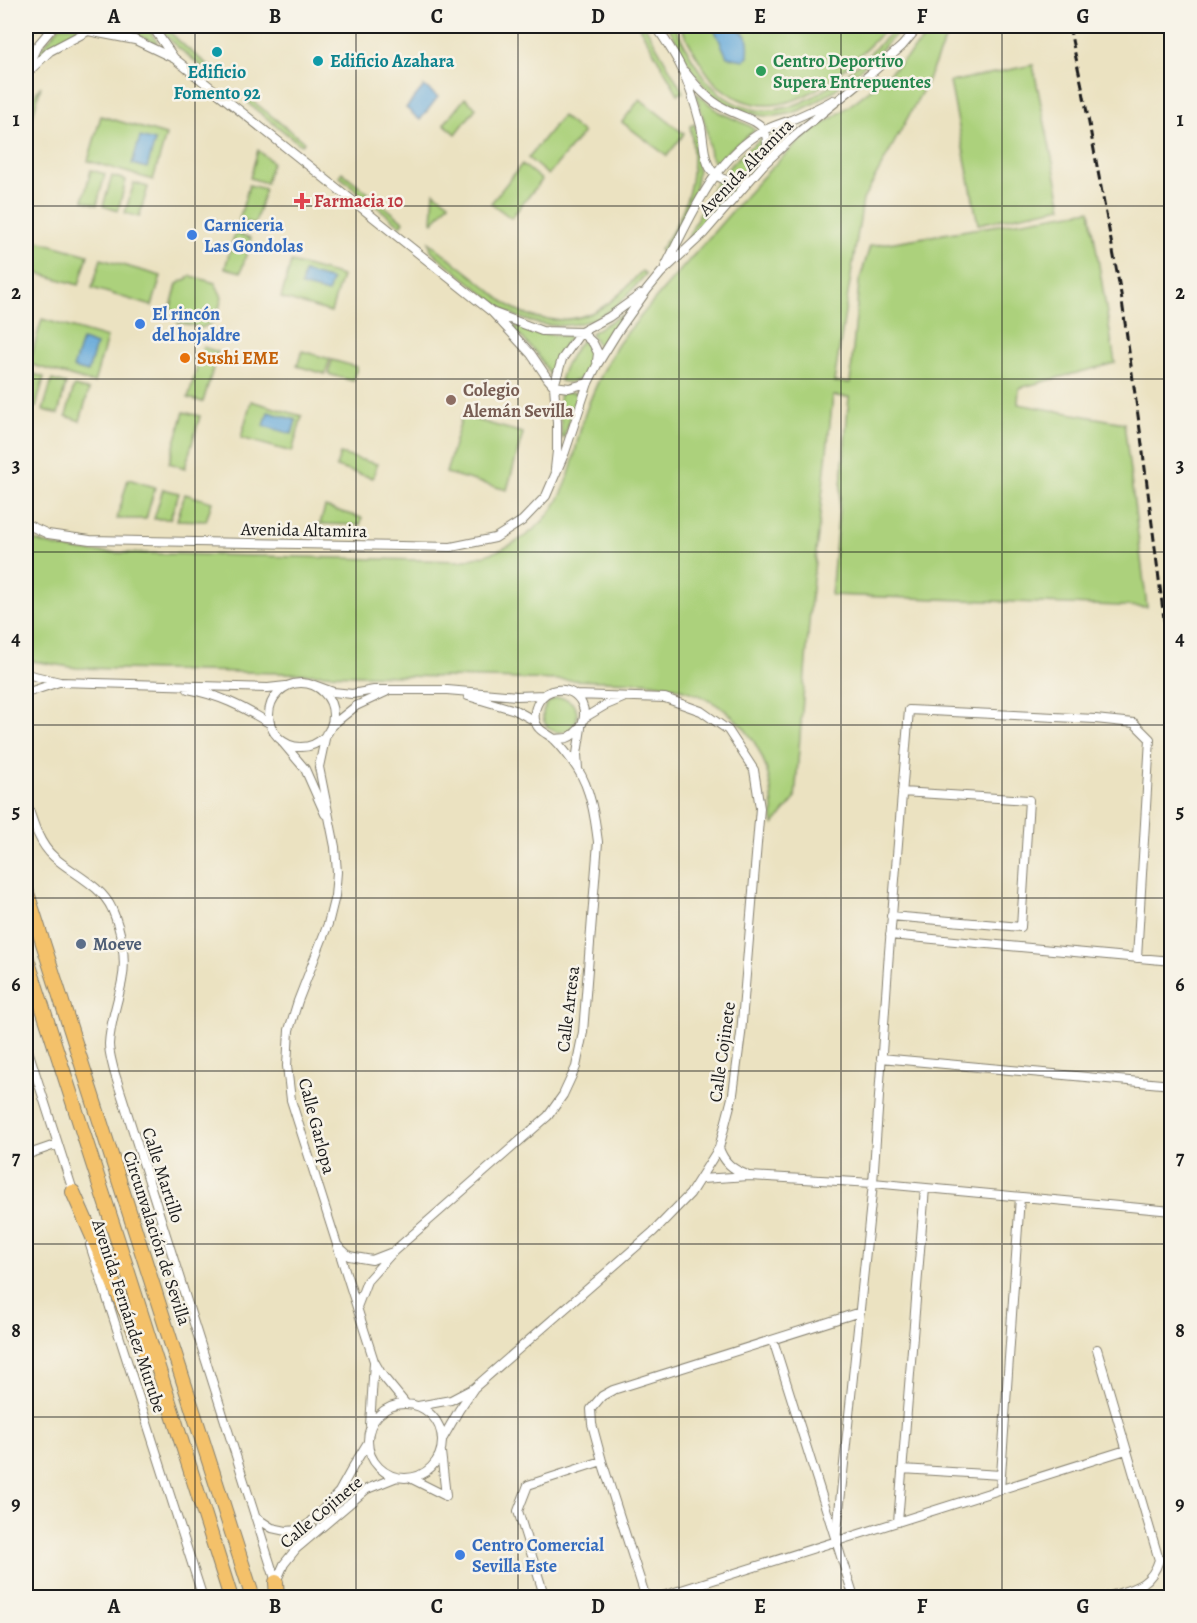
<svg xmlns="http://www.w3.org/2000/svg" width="1197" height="1623" font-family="Alegreya,serif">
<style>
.green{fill:#acd17b;stroke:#64764c;stroke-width:1.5}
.water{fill:#64a8d9;stroke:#40627a;stroke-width:1.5}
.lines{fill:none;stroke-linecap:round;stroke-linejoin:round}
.street-casing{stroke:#847f6e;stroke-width:10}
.highway-casing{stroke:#847f6e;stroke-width:16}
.street{stroke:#fff;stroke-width:8}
.highway{stroke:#f4c16a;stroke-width:14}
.rail{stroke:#1c1c1c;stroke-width:3;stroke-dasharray:9 4.5;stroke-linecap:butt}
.grid{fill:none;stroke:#1c1c1c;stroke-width:1.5;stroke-opacity:0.55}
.culture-dot{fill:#0f9aa8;stroke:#f7f3e8;stroke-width:2}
.leisure-dot{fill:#2e9e5b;stroke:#f7f3e8;stroke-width:2}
.health-dot{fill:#e0444e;stroke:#f7f3e8;stroke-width:2}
.shop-dot{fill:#3f7fe0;stroke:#f7f3e8;stroke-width:2}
.food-dot{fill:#e8710a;stroke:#f7f3e8;stroke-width:2}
.education-dot{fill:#8d6e63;stroke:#f7f3e8;stroke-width:2}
.service-dot{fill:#5c6f8a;stroke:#f7f3e8;stroke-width:2}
.labels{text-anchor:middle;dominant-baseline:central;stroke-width:5;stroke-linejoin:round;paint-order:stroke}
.culture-label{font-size:18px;font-weight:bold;fill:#0d838f;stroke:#f7f3e8;text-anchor:start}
.leisure-label{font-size:18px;font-weight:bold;fill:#27864d;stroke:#f7f3e8;text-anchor:start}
.street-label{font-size:18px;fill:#1c1c1c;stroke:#f7f3e8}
.health-label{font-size:18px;font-weight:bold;fill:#be3a42;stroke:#f7f3e8;text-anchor:start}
.shop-label{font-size:18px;font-weight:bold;fill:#366cbe;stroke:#f7f3e8;text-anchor:start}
.food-label{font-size:18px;font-weight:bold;fill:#c56008;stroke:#f7f3e8;text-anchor:start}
.education-label{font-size:18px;font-weight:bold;fill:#785e54;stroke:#f7f3e8;text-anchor:start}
.service-label{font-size:18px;font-weight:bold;fill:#4e5e75;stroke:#f7f3e8;text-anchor:start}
.neatline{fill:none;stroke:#1c1c1c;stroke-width:2}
.grid-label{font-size:20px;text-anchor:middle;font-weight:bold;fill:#1c1c1c}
</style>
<rect width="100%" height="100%" fill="#f7f3e8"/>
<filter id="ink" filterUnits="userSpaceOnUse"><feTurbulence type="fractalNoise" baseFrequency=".0167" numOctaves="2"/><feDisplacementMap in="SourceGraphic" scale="12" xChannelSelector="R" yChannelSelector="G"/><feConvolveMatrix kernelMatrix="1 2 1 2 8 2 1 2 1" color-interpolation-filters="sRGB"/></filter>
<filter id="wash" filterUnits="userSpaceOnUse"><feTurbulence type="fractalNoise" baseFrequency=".008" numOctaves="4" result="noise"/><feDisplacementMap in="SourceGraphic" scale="24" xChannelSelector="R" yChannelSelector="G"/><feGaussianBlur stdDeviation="1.35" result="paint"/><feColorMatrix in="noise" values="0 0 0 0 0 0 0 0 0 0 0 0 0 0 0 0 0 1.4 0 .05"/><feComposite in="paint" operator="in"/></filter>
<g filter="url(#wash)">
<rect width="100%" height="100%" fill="#ebe2c1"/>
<path class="green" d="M60 26H79L80 28 48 47 38 56 37 54Z
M100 26H146L157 41 156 43C137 34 119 29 98 29L97 28Z
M157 26H165C181 46 204 61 224 78L222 79 216 78 175 45Z
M639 26H645L683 92 678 94Z
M668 26H674C686 46 696 71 713 87 776 150 854 71 897 26H904C877 55 836 96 798 111 768 122 732 114 709 91 691 73 680 47 668 26Z
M680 26H889C853 62 797 125 739 99 731 95 723 90 716 84 701 68 691 45 680 26Z
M935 26H951L926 84 863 200 834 382 850 383 859 282 870 246 1090 210 1115 363 1019 388 1018 404 1124 423 1147 607 831 595 849 397 833 396 811 598 795 799 773 825C776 740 728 691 645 682L77 668 26 660V546L33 540C53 547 71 550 92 552L460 561C508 553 550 529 567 481 574 461 577 440 583 420 591 394 603 370 617 346 623 337 630 329 637 321 657 296 678 273 699 249 733 211 765 170 805 137 819 126 835 117 849 106 881 82 910 56 935 26Z
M1033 65 1062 207 978 224 950 82Z
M41 86 26 139C25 111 24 109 41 86Z
M698 94 719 112 748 125 755 130 728 151 716 165 710 155 706 127 696 95Z
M249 98 304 142 301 145 250 105 248 101Z
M465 98 476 108 456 134 444 124Z
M640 99 684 134 667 156 622 122Z
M101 116 166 135 153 180 88 161Z
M562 116 583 133 548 175 528 158Z
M803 119 804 121 775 146 773 145 771 133Z
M695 124C704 171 694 216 664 253L660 250C688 213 699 172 690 126Z
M760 140H762C766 163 747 179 725 173V171L744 152Z
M258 150 272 162 266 183 250 178Z
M522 164 542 180 511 218 491 203Z
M91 170 105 174 97 205 83 200Z
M342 172 404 222 401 226 339 176Z
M112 176 126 180 118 211 103 206Z
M717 181 728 185H736L737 187 688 241 687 240 707 197Z
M134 183 148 187 139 217 125 213Z
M249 185 265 189 255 224 239 220Z
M434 192 449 203 433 223 432 222Z
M235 233 251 238 241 272 225 268Z
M27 238 88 255 79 285 26 270Z
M429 242C446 255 463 269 480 282 491 291 501 301 513 308 540 324 574 324 601 308 617 299 629 284 642 271L646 274C636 285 628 296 617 305 587 329 546 332 512 314 501 308 492 299 482 292 466 279 451 267 435 254L431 250Z
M101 259 161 276 152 306 92 288Z
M291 262 342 276 331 312 281 298Z
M191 276 215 283 222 297 216 320 202 328 178 322 171 307 177 284Z
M621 315 622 316 601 347H599L591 333Z
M42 319 107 338 94 383 29 364Z
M513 326C535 333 548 335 571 336L559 353 550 375 537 354 512 327Z
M582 340C600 359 587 388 560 381 564 365 571 353 582 340Z
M203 347 218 352 203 402 188 398Z
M302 351 330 359 325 374 297 366Z
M332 360 357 367 353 381 328 374Z
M30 373 44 377 36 407 26 404V389Z
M52 380 66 384 58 414 43 410Z
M74 386 89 390 80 421 66 416Z
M560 392 578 393 564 438H562L559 401Z
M251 401 302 416 292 452 241 438Z
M184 412 200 416 185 468 169 463Z
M462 416 523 433 507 490 446 473Z
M340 454 377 464 373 478 336 467Z
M128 479 155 487 146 519H117Z
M163 489 179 493 170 519H154Z
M185 494 212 502 206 521 177 520Z
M325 507 362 518 360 525 320 524Z
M543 715a17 17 0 1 1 34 0a17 17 0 1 1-34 0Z"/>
<path class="water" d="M713 26C723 24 739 27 746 36 750 41 748 51 748 57L744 60 727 57Z
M424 86 438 97 420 120 406 108Z
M140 137 155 141 147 168 132 164Z
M304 272 332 280 328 293 301 286Z
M82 340 96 345 88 372 73 368Z
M268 412 296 420 292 434 264 426Z"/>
</g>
<g filter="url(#ink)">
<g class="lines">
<g class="street-casing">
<path id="street" d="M85 26 88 31 135 40 175 59 492 312 531 354 548 379 554 386 569 388 588 383
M152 26 174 58
M656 26C665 40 675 54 682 69 690 87 696 107 701 126 704 140 703 164 715 174 725 183 738 181 750 179
M26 70 37 46 54 26
M685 72C696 86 708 100 724 108 755 124 775 119 764 164
M26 74 50 51 88 31 93 26
M665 267C691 217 713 159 765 130 773 126 782 123 791 120 805 114 819 108 833 100
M494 313 542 331 581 332 593 343 598 353 597 361
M555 469 557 451V423L554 386 562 359 581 332 609 317 641 294
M26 524 48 534 90 540 451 547 495 538 522 521 546 496 565 452 588 383 597 365 618 331 647 290 661 273 704 233 764 164 795 135 874 71 902 46 919 26
M26 674 60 682 268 688 286 686
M26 683V687
M269 715a32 32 0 1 1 64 0a32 32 0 1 1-64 0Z
M314 685 333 692 352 694 374 690H447L517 696 544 695
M188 689C219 695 241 706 269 723
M26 693 59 682
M468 696 515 710 535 721
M584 718 604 706 623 698
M331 726 356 706 386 692
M326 734 319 767 335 847 337 872 335 896 328 924 298 1001 289 1030 287 1066 291 1100 374 1361 382 1375 405 1403
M283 743 305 769 325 814
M578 769 577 754 581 728
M26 800C32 819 38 843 54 857 73 874 101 885 112 909 121 930 127 958 122 981 118 1002 110 1022 109 1044 109 1053 112 1062 114 1071L276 1582
M891 916 1021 927 1029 800 902 792
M890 935 1172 961
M26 1044 74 1194
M881 1058 1172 1085
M719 1148C724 1162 732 1169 745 1174
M26 1155 58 1144
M701 1179 749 1176 873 1183 1172 1211
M90 1245 203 1598
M338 1246 349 1256 372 1260 390 1253
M357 1307 367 1281 394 1251 548 1116 563 1095 576 1067 583 1032 598 842C595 818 591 789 577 768 571 759 562 747 554 739 547 733 537 731 535 720 533 707 541 692 556 690 581 686 594 717 575 733 572 735 571 737 567 738 563 739 558 738 554 739
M773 1340 854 1598
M1097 1349 1159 1560C1150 1589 1129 1589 1104 1598
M368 1441a37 37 0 1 1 74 0a37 37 0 1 1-74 0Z
M418 1406 451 1400 472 1389
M370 1425 374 1362
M443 1438 459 1410 474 1388 653 1232 690 1194 719 1148 733 1094 741 1034 760 808 754 770 728 730 701 711 665 698 576 695
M441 1452 446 1496
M902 1469 1001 1475
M410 1478 446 1496
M1000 1490 1020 1197
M255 1517 272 1528 286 1531 299 1530 310 1523 339 1492 354 1465 368 1442
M898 1522 925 1188
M836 1541 873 1183 889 952 909 710 1095 719 1134 723 1150 739 1137 958
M276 1582 284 1564 296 1549 367 1489 397 1477
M545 1598 518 1511 528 1485 602 1461
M646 1598 602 1461 592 1424 591 1409 602 1396 613 1390 860 1312
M656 1598 1126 1450"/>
</g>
<g class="highway-casing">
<path id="highway" d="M26 890 253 1598
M26 956 125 1263 231 1598
M73 1192 138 1339 149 1359
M276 1582 277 1598"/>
</g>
<use href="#street" class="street"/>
<use href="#highway" class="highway"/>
<path class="rail" d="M1069 26 1082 86 1121 294 1141 437 1172 682"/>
</g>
</g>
<path class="grid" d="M195 26V1598M356 26V1598M518 26V1598M679 26V1598M841 26V1598M1002 26V1598M26 206H1172M26 379H1172M26 552H1172M26 725H1172M26 898H1172M26 1071H1172M26 1244H1172M26 1417H1172"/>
<g class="culture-dot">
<circle cx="217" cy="52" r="6"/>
<circle cx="318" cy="61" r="6"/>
</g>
<circle class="leisure-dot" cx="761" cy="71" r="6"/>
<path class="health-dot" d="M299 192h6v6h6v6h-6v6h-6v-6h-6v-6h6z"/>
<g class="shop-dot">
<circle cx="192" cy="235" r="6"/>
<circle cx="140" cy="324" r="6"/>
<circle cx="460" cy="1555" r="6"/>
</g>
<circle class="food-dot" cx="185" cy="358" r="6"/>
<circle class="education-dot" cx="451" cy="400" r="6"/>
<circle class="service-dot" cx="81" cy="944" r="6"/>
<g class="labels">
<g class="culture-label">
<text x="330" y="61">Edificio Azahara</text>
<text x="217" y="72" text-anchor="middle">Edificio<tspan x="217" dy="21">Fomento 92</tspan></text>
</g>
<g class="leisure-label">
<text x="773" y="61">Centro Deportivo<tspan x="773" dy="21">Supera Entrepuentes</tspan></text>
</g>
<g class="street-label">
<text transform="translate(746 167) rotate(-46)">Avenida Altamira</text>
<text transform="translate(304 530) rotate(1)">Avenida Altamira</text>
<text transform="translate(568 1009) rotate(-83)">Calle Artesa</text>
<text transform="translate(722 1052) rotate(-82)">Calle Cojinete</text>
<text transform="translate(317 1126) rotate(75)">Calle Garlopa</text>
<text transform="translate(163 1175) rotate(72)">Calle Martillo</text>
<text transform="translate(157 1238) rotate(72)">Circunvalación de Sevilla</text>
<text transform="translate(129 1316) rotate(72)">Avenida Fernández Murube</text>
<text transform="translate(321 1512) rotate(-40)">Calle Cojinete</text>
</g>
<g class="health-label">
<text x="314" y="201">Farmacia 10</text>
</g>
<g class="shop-label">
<text x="204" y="225">Carniceria<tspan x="204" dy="21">Las Gondolas</tspan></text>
<text x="152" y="314">El rincón<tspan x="152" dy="21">del hojaldre</tspan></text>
<text x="472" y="1545">Centro Comercial<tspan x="472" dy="21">Sevilla Este</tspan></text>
</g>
<g class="food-label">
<text x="197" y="358">Sushi EME</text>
</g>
<g class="education-label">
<text x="463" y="390">Colegio<tspan x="463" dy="21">Alemán Sevilla</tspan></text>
</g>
<g class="service-label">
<text x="93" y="944">Moeve</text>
</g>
</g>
<rect width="1197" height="1623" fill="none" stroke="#f7f3e8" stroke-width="66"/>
<rect x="33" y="33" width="1131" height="1557" class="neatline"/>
<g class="grid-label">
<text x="114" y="23">A</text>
<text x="275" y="23">B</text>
<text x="437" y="23">C</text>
<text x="598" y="23">D</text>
<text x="760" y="23">E</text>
<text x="922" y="23">F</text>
<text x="1083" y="23">G</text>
<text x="16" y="126">1</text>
<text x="1180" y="126">1</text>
<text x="16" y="299">2</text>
<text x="1180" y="299">2</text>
<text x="16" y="472">3</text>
<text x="1180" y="472">3</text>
<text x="16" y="645">4</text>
<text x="1180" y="645">4</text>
<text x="16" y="818">5</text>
<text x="1180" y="818">5</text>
<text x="16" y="991">6</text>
<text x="1180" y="991">6</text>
<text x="16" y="1164">7</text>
<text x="1180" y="1164">7</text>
<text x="16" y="1337">8</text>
<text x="1180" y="1337">8</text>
<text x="16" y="1510">9</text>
<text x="1180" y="1510">9</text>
<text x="114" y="1613">A</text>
<text x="275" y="1613">B</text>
<text x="437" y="1613">C</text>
<text x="598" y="1613">D</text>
<text x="760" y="1613">E</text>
<text x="922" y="1613">F</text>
<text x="1083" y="1613">G</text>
</g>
</svg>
